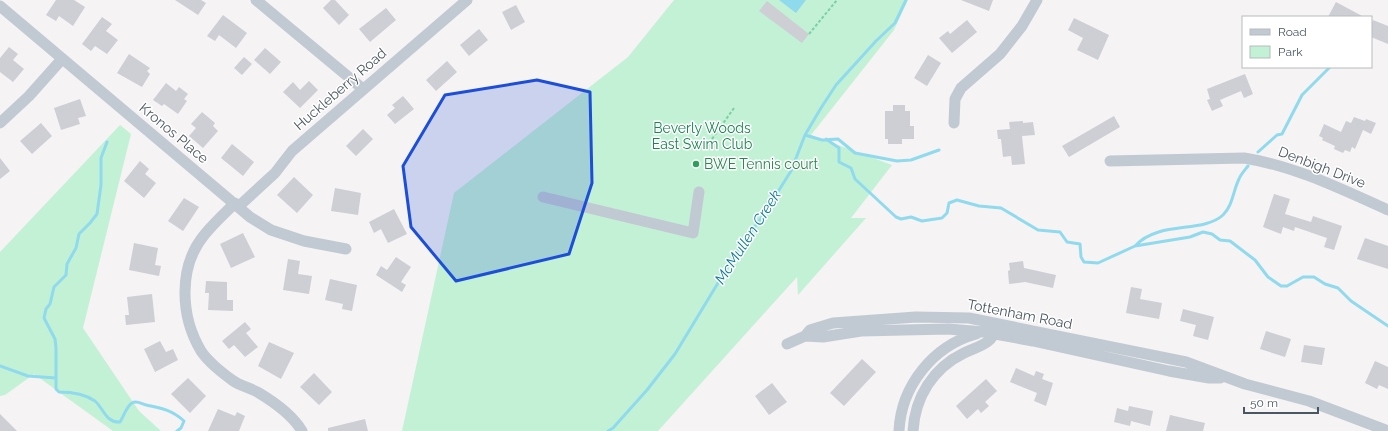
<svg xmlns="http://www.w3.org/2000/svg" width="1388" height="431" font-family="Raleway,sans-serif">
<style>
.green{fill:#c3f1d5}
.water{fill:#90daee}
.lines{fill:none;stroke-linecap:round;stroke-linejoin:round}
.stream{stroke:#90daee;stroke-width:3}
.building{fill:#cdcfd5}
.path{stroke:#7ad0a6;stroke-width:2;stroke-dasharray:3 2;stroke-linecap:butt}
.minor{stroke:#c1cad2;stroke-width:11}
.marked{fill:#1d4ed8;fill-opacity:0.2;stroke:#1d4ed8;stroke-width:3;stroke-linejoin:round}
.leisure-dot{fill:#2e9e5b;stroke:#fff;stroke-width:1.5}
.labels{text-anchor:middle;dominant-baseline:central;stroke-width:3;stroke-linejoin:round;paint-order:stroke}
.street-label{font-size:14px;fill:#4a5661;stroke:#fff}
.park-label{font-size:14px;fill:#17864f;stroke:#fff}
.leisure-label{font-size:14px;fill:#27864d;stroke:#fff;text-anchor:start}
.water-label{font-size:15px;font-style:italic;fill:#0c7c9b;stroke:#fff}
</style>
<rect width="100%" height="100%" fill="#f5f3f3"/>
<path class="green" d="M674 0H908L894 30 811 135 892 165 851 218H866L798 295 797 277 658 431H402L454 193 628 57Z
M120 125 131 134 83 328 139 411 161 431H113L34 374 5 395 0 396V252Z"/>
<path class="water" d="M779 0H806L796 13Z"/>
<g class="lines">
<path class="stream" d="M805 135 822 140 838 139 855 153 897 161 911 160 939 150
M826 139 839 148V162L851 168 855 179 896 217 901 219 911 217 922 221 942 218 947 213 949 203 957 200 979 206 1001 208 1038 230 1060 232 1067 242 1080 244 1081 257 1084 262 1098 263 1135 246 1190 237 1203 232 1212 234 1220 240 1230 241 1255 260 1268 277 1281 286H1287L1303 277H1314L1325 284 1338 288 1351 301 1388 326
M107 142 101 158V185L97 214 90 223 79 234 76 248 67 264 66 275 54 287 50 304 46 309 44 318 55 339 56 348V389L59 392C70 392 85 394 95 401 104 409 106 423 120 422 124 416 126 407 132 403 137 400 141 404 146 405 161 408 172 410 184 421L181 428 177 431
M1258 152 1277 135 1282 134 1302 95 1330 67
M1135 246C1159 220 1202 234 1223 215 1233 205 1233 191 1239 179 1241 174 1245 170 1248 166
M0 366 28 376 56 378
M608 431 613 428 647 390 675 354 741 245 762 217 791 171 805 135 821 108 836 85 876 41 895 23 906 0"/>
</g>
<path class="building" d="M56 0H74L85 7 73 26 59 16 56 21 46 15Z
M175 0H201L206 3 198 15Z
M331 0H335L349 15 339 25 323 8Z
M961 0H993L989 11Z
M767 1 809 34 802 43 759 11Z
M1336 2 1364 17H1328Z
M516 5 525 22 511 30 502 12Z
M386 8 396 20 370 42 359 29Z
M223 15 247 33 236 48 219 35 215 41 207 36Z
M102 17 112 24 106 31 118 40 107 54 95 46 91 51 82 44Z
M1074 18 1109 35 1098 60 1077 50 1083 38 1068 30Z
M967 20 977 32 952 53 939 38 948 31 950 34Z
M1373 20 1388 26V44L1371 37V26Z
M479 29 488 40 469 56 460 45Z
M9 47 18 54 13 60 24 69 13 82 0 72V58Z
M265 48 281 62 270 74 254 60Z
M129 54 150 68 147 71 150 74 142 87 117 73Z
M928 55 941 63 927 86 914 78Z
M244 57 252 64 242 75 234 68Z
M447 61 457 72 436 91 426 80Z
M1245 74 1253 94 1244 98 1241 91 1220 100 1223 106 1212 111 1207 100 1210 99 1207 89Z
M309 81 318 90 300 108 283 92 293 82 300 90Z
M166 83 176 91 179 87 188 94 184 99 187 101 178 114 164 104 162 106 153 100Z
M403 96 414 109 395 124 387 115 395 108 392 105Z
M80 99 86 116 78 118 80 124 61 130 54 108Z
M893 105H905V111H910V126H914V139H902V144H888V139H885V111H893Z
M202 112 215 123 213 126 218 131 203 148 189 136 196 128 191 124Z
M1114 116 1120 127 1069 157 1062 146Z
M1354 117 1365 121 1366 119 1376 123 1371 134 1363 130 1355 149 1352 147 1350 152 1345 150 1343 153 1334 149 1335 146 1322 140 1323 138 1319 136 1324 124 1341 132 1346 121 1351 123Z
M1023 121V123L1033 122 1035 135 1022 136 1025 164 1012 165 1011 156 1003 157 1001 139H998L997 130 1010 129 1009 122Z
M41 123 52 136 32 154 20 141Z
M363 129 373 139 356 156 346 146Z
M232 144 254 162 243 176 221 158Z
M0 158 10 171 0 179Z
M140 161 149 169 145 174 156 183 144 198 124 181Z
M294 177 313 195 297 213 277 195Z
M335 188 361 193 358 215 331 211Z
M1274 194 1290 199 1285 214 1311 222 1313 216 1342 226 1334 250 1324 247 1327 238 1295 227 1294 231 1283 227 1281 234 1263 227Z
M184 198 199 207 183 231 168 221Z
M394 209 407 234 388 243 381 229 374 233 369 222Z
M243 233 255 257 231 268 220 244Z
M1365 238 1388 246V269L1357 259Z
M134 243 158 248 155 265 161 266 159 276 129 270Z
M396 257 411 267 401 282 406 285 402 292 376 275 381 266 387 270Z
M288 259 300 261 298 274 312 276 309 294 283 290Z
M1023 261 1024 268 1056 275 1053 288 1025 282 1009 284 1008 271 1010 270 1009 263Z
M330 279 357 285 352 311 342 309 343 304 325 300Z
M206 281 227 282V300H233V311L208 310 209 293H205Z
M1131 287 1142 289 1140 299 1162 303 1159 319 1126 313Z
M152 294 155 322 126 325 125 315H129L127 297Z
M1183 309 1214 317 1208 340 1193 336 1196 325 1180 321Z
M245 322 251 329 246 333 258 347 245 357 234 345 229 349 222 341Z
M1266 331 1291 339 1285 357 1260 349Z
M160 341 166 352 173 349 178 360 155 372 144 349Z
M269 342 294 353 281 379 258 366Z
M1304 345 1325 348 1322 365 1301 362Z
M862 359 876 372 844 406 830 393Z
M1375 361 1388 367V389L1379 385 1377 389 1365 383Z
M1016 368 1034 376 1036 371 1044 374 1042 379 1053 383 1046 406 1034 401 1037 393 1010 382Z
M314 373 332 392 319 405 300 387Z
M188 378 206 396 190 413 171 394Z
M986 379 997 391 985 402 989 406 981 413 978 409 967 419 956 406Z
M772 383 787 402 769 415 755 396Z
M1129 406 1153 411 1150 426 1131 421 1130 426 1114 422 1117 408 1128 411Z
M218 409 235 416 237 412 245 416 239 431H208Z
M0 414 17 431H0Z
M1170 415 1205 423 1203 431H1166Z
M365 419 368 431H328V428Z"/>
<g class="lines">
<path class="path" d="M809 34 837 0
M712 139 734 108"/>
<path class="minor" d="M256 0 363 89
M0 6 250 217 271 230 304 241 346 249
M0 123 29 96 62 59
M954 123 955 99 961 88 1000 54 1022 26 1037 0
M1110 161 1244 158C1295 166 1341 189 1388 210
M543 197 693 233 699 192
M235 203C225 213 214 223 205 234 178 266 180 316 201 351 209 363 221 372 232 380 240 386 251 388 259 393 274 402 293 416 302 431
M238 207 275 173 292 151 467 0
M805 336 810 330 833 323 916 317 969 318 1186 362 1245 384 1309 401 1388 431
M787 344 805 336 823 337 861 331 948 329 984 332 1033 341 1169 371 1209 378H1220
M899 431C901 386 933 346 976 334
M913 431C915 397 933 368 964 353 978 346 992 345 996 328"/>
</g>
<path class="marked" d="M537 80 590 92 592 183 569 254 456 281 411 227 403 166 445 95Z"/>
<circle class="leisure-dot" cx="696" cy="164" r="4"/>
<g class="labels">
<g class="street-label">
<text transform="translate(340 89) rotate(-41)">Huckleberry Road</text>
<text transform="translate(174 133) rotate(40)">Kronos Place</text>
<text transform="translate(1322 167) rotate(21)">Denbigh Drive</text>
<text transform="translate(1020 314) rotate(11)">Tottenham Road</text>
</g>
<g class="park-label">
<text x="702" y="128">Beverly Woods<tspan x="702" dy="16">East Swim Club</tspan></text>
</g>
<g class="leisure-label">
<text x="704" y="164">BWE Tennis court</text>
</g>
<g class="water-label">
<text transform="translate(748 237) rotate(-57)">McMullen Creek</text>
</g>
</g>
<rect x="1242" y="16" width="130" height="52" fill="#ffffff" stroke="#b7bbc0"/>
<rect x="1250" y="29" width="20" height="6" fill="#c1cad2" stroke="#b7bbc0"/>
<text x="1278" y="36" font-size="12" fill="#4a5661">Road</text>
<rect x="1250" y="46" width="20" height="12" fill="#c3f1d5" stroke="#b7bbc0"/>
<text x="1278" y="56" font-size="12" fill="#4a5661">Park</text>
<path d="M1244 407v6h74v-6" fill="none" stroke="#4a5661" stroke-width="2"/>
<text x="1250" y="407" font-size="12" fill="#4a5661" stroke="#ffffff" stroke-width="3" paint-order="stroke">50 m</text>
</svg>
